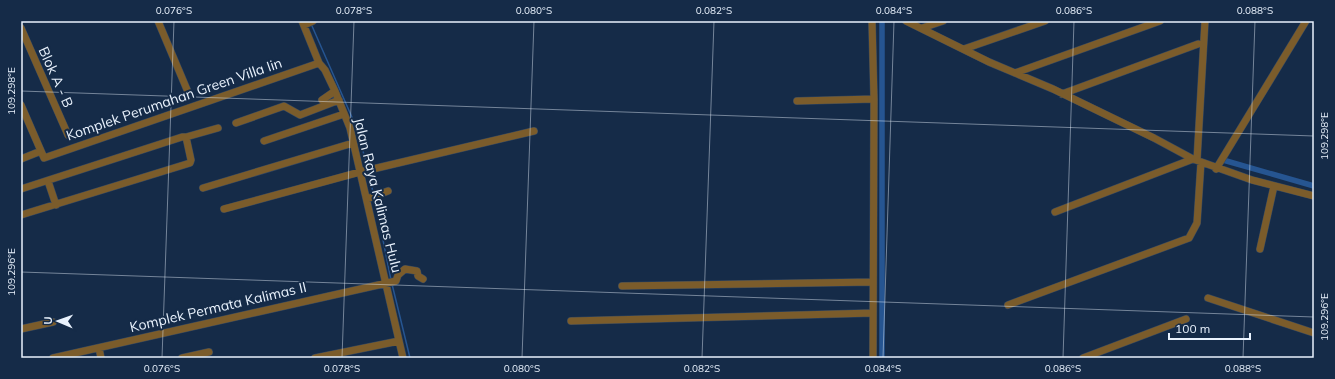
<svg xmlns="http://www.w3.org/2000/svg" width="1335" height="379" font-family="Mulish,sans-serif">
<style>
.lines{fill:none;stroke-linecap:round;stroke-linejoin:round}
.stream{stroke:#265591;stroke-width:1.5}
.canal{stroke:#265591;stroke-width:5.5}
.minor-casing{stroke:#334761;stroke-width:8}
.minor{stroke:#7b5c2b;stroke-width:7}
.ticks{fill:none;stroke:#e9f2fd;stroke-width:1;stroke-opacity:0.45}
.labels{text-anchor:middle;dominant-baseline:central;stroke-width:4;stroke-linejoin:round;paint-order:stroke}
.street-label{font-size:14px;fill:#e9f2fd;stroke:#152b48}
.neatline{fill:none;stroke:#e9f2fd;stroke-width:1.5}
.ticks-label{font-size:10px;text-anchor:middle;fill:#e9f2fd}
</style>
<rect width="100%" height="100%" fill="#152b48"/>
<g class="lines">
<path class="stream" d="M312 26 358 131
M360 140 367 166
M369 175 373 192
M375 200 391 280
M392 284 410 358"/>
<path class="canal" d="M882 21V358
M1223 160 1314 186"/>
<g class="minor-casing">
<path id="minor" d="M158 21 188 92
M302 21 319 63 325 70 335 91 350 128 403 358
M872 21 874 99 873 358
M906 21 989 62 1053 89 1154 138 1193 159 1252 180 1314 196
M304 25 313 21
M21 28 68 135
M922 28 943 21
M964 49 1045 21
M1015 73 1160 21
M1062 94 1198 44
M322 100 335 91
M797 101 874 99
M21 105 41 151 21 159
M236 123 284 106 300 115 339 100
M186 137 218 128
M264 141 344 114
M41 151 44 158 319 63
M1197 160 1205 21
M1216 169 1306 21
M48 181 56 205
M203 188 353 143
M21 189 182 137H186L191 160 190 163 21 215
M367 199 388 191
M224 209 360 172 534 131
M1055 212 1193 159
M1260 249 1274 186
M622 286 873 282
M1208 298 1314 333
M1008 305 1189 238 1197 223 1201 162
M571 321 873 313
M21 329 53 322
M99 348 101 358
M53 358 396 281 398 275 405 269 417 271 418 276 423 279
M182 358 209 352
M315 358 399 341
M1083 358 1186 319"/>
</g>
<use href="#minor" class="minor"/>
</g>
<path class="ticks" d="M21 91 1314 136M21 272 1314 317M162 358 174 21M342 358 354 21M522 358 534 21M702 358 714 21M883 358 894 21M1063 358 1074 21M1243 358 1255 21"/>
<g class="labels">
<g class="street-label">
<text transform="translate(56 77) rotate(66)">Blok A - B</text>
<text transform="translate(174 99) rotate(-19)">Komplek Perumahan Green Villa Iin</text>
<text transform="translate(378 195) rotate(76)">Jalan Raya Kalimas Hulu</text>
<text transform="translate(218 307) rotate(-13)">Komplek Permata Kalimas II</text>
</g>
</g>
<rect width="1335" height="379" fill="none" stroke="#152b48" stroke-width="44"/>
<g transform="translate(58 321) rotate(272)" stroke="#152b48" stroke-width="3" paint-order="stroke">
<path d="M0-3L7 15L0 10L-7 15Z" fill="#e9f2fd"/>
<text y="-6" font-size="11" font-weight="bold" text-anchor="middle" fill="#e9f2fd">U</text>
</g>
<path d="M1169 333v6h81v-6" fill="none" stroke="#e9f2fd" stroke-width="2"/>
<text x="1175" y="333" font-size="12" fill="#e9f2fd" stroke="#152b48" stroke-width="3" paint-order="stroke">100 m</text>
<rect x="22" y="22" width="1291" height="335" class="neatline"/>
<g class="ticks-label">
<text x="174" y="14">0.076°S</text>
<text x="354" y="14">0.078°S</text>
<text x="534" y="14">0.080°S</text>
<text x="714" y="14">0.082°S</text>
<text x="894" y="14">0.084°S</text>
<text x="1074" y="14">0.086°S</text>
<text x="1255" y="14">0.088°S</text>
<text transform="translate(11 91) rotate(-90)" y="4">109.298°E</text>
<text transform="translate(1324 136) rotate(-90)" y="4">109.298°E</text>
<text transform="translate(11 272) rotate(-90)" y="4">109.296°E</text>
<text transform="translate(1324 317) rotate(-90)" y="4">109.296°E</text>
<text x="162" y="372">0.076°S</text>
<text x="342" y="372">0.078°S</text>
<text x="522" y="372">0.080°S</text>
<text x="702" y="372">0.082°S</text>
<text x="883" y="372">0.084°S</text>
<text x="1063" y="372">0.086°S</text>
<text x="1243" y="372">0.088°S</text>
</g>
</svg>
